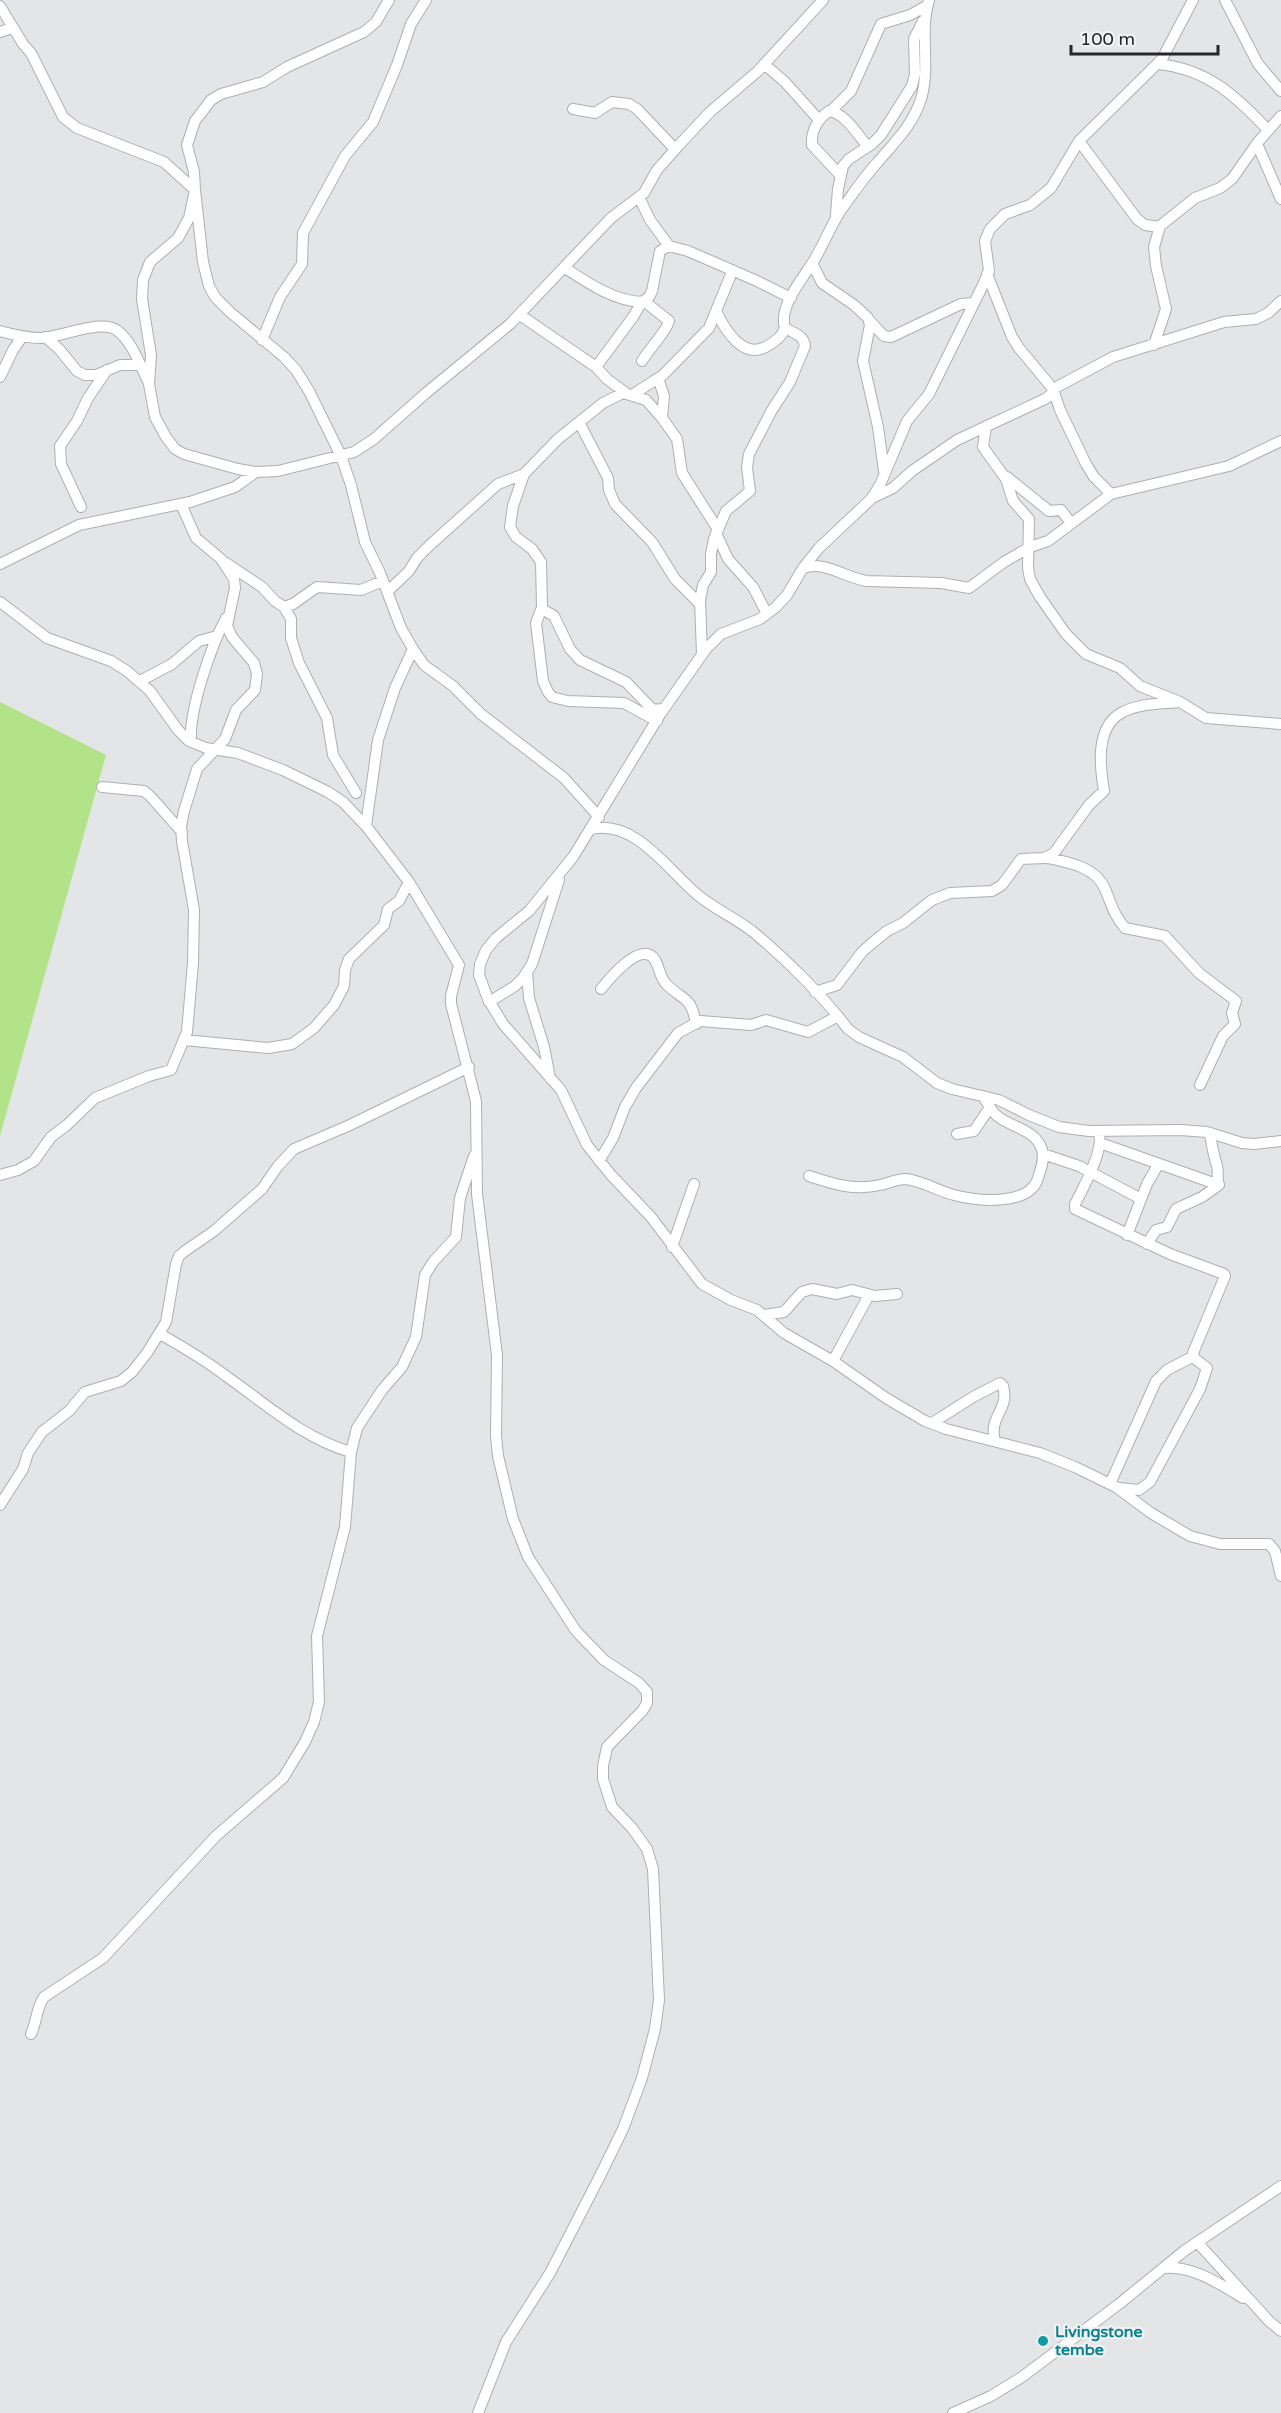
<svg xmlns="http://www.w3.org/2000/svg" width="1281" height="2413" font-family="'Varela Round',sans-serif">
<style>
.green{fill:#b2e389}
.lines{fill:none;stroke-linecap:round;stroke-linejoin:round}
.minor-casing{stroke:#aeafb2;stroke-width:12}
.minor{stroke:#fff;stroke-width:10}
.culture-dot{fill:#0f9aa8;stroke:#f0f2f4;stroke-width:2}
.labels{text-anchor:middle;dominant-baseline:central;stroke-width:4.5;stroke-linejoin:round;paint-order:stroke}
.culture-label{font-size:16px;font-weight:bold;fill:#0d838f;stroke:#f0f2f4;text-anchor:start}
</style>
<rect width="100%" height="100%" fill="#e3e5e7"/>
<path class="green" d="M0 702 106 755 0 1136Z"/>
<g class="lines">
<g class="minor-casing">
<path id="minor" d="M389 0 376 22 364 32 287 67 263 82 221 94 211 100 195 121 187 145 194 172 195 190 189 218 178 238 150 262 143 280 142 299 151 355 149 384 155 417 166 437 175 449 184 454 238 469 256 472 278 471 354 452 374 439 426 393 510 324 611 218 644 193 657 170 679 145 710 112 758 71 823 0
M1193 0 1162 59 1079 141 1051 188 1030 205 1005 214 990 229 985 241 989 271 982 287 929 394 907 421 880 485 871 499 819 548 803 568 787 595 776 607 760 619 721 634 706 649 661 713 573 857 529 911 496 938 486 950 480 964 479 975 488 999 503 1024 561 1090 587 1145 611 1175 651 1217 702 1284 731 1300 757 1310 784 1333 833 1361 886 1398 925 1421 946 1429 1040 1453 1075 1467 1116 1487 1151 1513 1190 1536 1220 1544H1269L1275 1551 1281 1576
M1225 0 1258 64 1281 91
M0 6 23 44 31 53 63 117 77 128 164 162 195 190 203 262 209 286 215 297 230 312 284 357 296 370 309 391 341 456 351 485 365 542 380 573 401 628 413 649 424 665 453 686 481 714 564 778 599 817
M0 32 12 28
M764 64 785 82 819 120
M1158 64C1207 69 1235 95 1268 130
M573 109 595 113 612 102 629 104 637 109 675 149
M831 111 851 91 881 24 910 15 928 5
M1079 141 1137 219 1145 225 1160 227
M1257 144 1281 199
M840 175 812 145C811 130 817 120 829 111 845 113 858 135 868 147
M639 197 650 220 669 246
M836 215 838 189 843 166 849 159 872 144 881 135 912 86 915 74 914 39 923 21
M812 263 822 283 854 305 868 318 870 325 863 361 878 427 884 471
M565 268C588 283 614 301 642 302L649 297 652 291 660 251 669 246 688 251 757 281 791 298
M987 274 1012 337 1019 348 1053 389 1060 410 1086 464 1094 477 1111 494
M716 311C725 330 744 362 769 345 777 340 782 336 785 328
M520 315 596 367 607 379 626 393
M869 320 884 336 891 337 961 304 974 303
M0 331C14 335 27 338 41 338 63 337 102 318 118 331 133 343 140 366 149 383
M45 337 59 349 77 371 85 375H96L120 365H140
M262 340 280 297 302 264 303 233 345 156 373 122 397 65 411 24 426 0
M1154 345 1166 309 1156 266 1154 247 1160 226 1195 198 1220 188 1232 179 1258 142 1281 116
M642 361C649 349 666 332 669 321L644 301
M596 367 633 317 642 302
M0 377 13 350 22 337
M658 378 664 396 662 418
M1053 389 1113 357 1224 322 1256 319 1268 313 1281 301
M632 395 663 375 709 328 732 272
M580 424 608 478 609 490 615 504 652 542 675 579 700 604
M986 426 983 447 1006 479 1013 501 1029 519 1028 568 1030 579 1040 597 1066 634 1086 654 1120 668 1140 686 1180 702 1206 718 1281 724
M524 474 513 506 510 527 516 537 532 549 541 562 542 607 536 623 543 681 548 692 552 697 568 701 624 703 657 721
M1007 477 1049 511 1061 510 1071 523
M872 498 893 488 912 471 957 440 1045 399 1054 392
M81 507 61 464 60 446 77 421 88 398 107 370
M716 533 728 559 753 587 767 614
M226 563 262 587 275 601 284 607 291 619V638L299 663 327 718 333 755 356 793
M0 564 79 525 190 502 235 487 256 472
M803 568C823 560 846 578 867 581L941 583 969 588 1004 562 1030 547 1048 541 1111 494 1229 466 1281 441
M387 592 409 571 417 558 431 544 498 484 524 474 558 439 603 403 623 393 646 400 662 418 677 439 682 473 717 528
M0 602 47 638 111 661 127 671 150 691 178 730 189 741 206 748 238 753 283 770 328 792 343 802 366 826 409 882 459 965 451 996V1004L476 1101 477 1194 497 1355 496 1436 498 1456 513 1519 528 1557 576 1631 604 1660 639 1683 647 1692V1703L643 1710 607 1747 603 1766V1779L612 1807 632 1828 647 1849 653 1869 659 2000 655 2029 642 2078 623 2129 600 2176 550 2273 506 2342 478 2413
M284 607 293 604 317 587 361 590 383 581
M542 609 554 616 570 649 580 660 626 682 653 710 662 709
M702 654 700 600 703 585 711 572V554L714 539 726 511 750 491 747 467 749 454 772 410 790 382 805 346C804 335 793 333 785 328 778 307 803 278 813 262 823 246 830 227 841 210 853 194 864 177 877 163 894 143 913 125 921 99 931 66 919 33 929 0
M140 681 172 664 199 641 217 636
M191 741C189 710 211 646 226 618
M102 787 144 791 150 796 182 832
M366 826 378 740 395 688 413 649
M591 829C636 819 668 871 699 896 715 909 735 918 752 931 785 958 822 995 848 1029L859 1037 903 1057 937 1083 952 1089 999 1100 1029 1115 1059 1127 1089 1131 1180 1130 1207 1132 1242 1143 1254 1144 1281 1141
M1048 858C1068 862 1096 867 1105 889 1111 903 1114 916 1125 928L1165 936 1199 973 1236 1001 1232 1013 1235 1024 1223 1036 1200 1085
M527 972 529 998 544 1047 550 1078
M601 989C610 978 642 939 655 960 660 968 659 977 667 985 685 1002 691 996 696 1024
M815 992 837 985 862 952 871 944 887 931 903 923 932 900 950 893 992 891 1002 885 1021 859 1044 858 1054 853 1089 805 1104 791C1100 767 1095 728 1121 713 1138 703 1162 704 1180 702
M489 1002 515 986 523 978 532 964 559 880
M184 1040 268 1048 292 1044 314 1028 334 1005 344 986 345 970 349 959 384 925 388 909 399 901 409 882
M1097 1131C1108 1144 1082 1190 1075 1204V1209L1170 1254 1224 1274 1225 1276 1193 1353 1194 1358 1207 1368 1200 1389 1150 1482 1139 1490 1119 1488
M957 1134 974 1131 990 1107
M1100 1143 1219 1185
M1043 1154 1079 1166 1141 1199
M599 1161 613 1138 625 1107 636 1088 678 1033 700 1021 751 1025 766 1020 808 1032 838 1016
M0 1175 18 1170 34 1161 51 1137 67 1125 95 1098 149 1076 171 1070 187 1032 193 963 194 910 182 841 181 826 184 811 197 769 225 739 236 710 255 690 257 674 254 663 232 637 227 626 235 588 234 579 221 559 196 538 181 504
M809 1176C833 1184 854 1191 880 1185 889 1183 897 1179 906 1179 923 1181 938 1191 954 1195 976 1201 1026 1206 1037 1181 1040 1171 1045 1160 1042 1150 1036 1129 1011 1128 996 1115 991 1110 987 1103 983 1096
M1127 1235 1147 1184 1158 1165
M1147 1244 1156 1230 1167 1227 1176 1209 1202 1197 1219 1185C1216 1176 1219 1173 1217 1166 1214 1155 1211 1145 1210 1133
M672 1247 694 1184
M764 1315 784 1312 802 1292 812 1289 837 1294 852 1290 875 1296 897 1294
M160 1334C183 1347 205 1360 226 1376 266 1404 304 1439 351 1452
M833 1361 869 1295
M932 1423 973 1397 1000 1383 1003 1386C1010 1410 988 1416 995 1441
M1110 1484 1156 1381 1167 1370 1194 1356
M0 1505 23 1469 28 1453 42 1432 69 1411 85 1392 121 1381 132 1372 147 1353 166 1322 176 1264 179 1256 185 1251 214 1231 262 1189 278 1166 294 1149 350 1125 469 1067
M31 2034C37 2022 36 2008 44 1997L103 1958 216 1836 283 1778 305 1742 314 1722 319 1702 317 1636 345 1527 351 1452 357 1428 382 1390 402 1367 416 1337 425 1275 433 1262 456 1237 460 1198 474 1156
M1197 2242 1269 2321 1281 2331
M1164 2268C1192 2265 1220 2284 1243 2298
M953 2413 991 2396 1022 2377 1119 2304 1184 2251 1281 2186"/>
</g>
<use href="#minor" class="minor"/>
</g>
<circle class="culture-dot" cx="1043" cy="2341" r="6"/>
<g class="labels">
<g class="culture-label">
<text x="1055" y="2332">Livingstone<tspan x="1055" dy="18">tembe</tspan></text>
</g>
</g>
<path d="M1071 45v9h147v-9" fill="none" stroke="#262728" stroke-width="3"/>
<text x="1080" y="45" font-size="18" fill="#262728" stroke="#f0f2f4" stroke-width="4.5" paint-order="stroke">100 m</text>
</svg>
